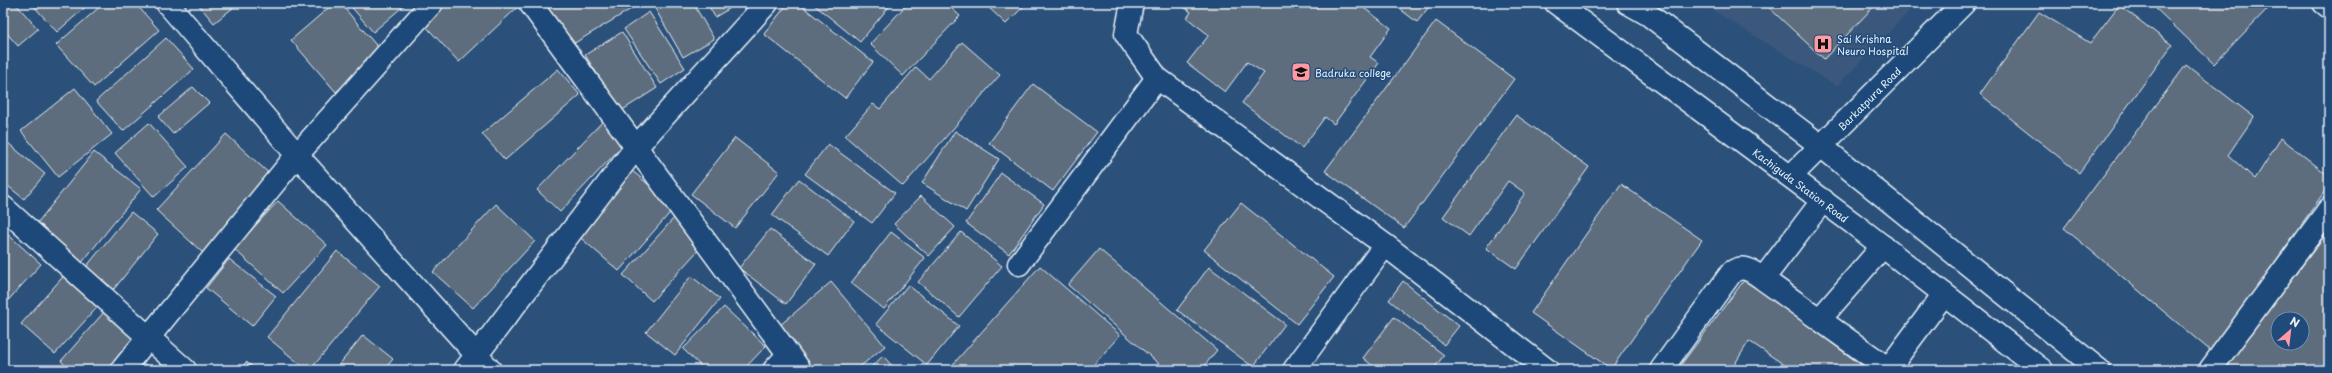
<svg xmlns="http://www.w3.org/2000/svg" width="2332" height="373" font-family="'Playpen Sans',sans-serif">
<style>
.built{fill:#3a597c}
.building{fill:#5d6d7d;stroke:#e8f1f8;fill-rule:evenodd}
.lines{fill:none;stroke-linecap:round;stroke-linejoin:round}
.street-casing{stroke:#e8f1f8;stroke-width:25}
.secondary-casing{stroke:#e8f1f8;stroke-width:25}
.street{stroke:#1f4a7a;stroke-width:22}
.secondary{stroke:#1f4a7a;stroke-width:22}
.labels{text-anchor:middle;dominant-baseline:central;stroke-width:3;stroke-linejoin:round;paint-order:stroke}
.poi-label{font-size:10px;fill:#e8f1f8;stroke:#1f4a7a;text-anchor:start}
.street-label{font-size:10px;fill:#e8f1f8;stroke:#1f4a7a}
</style>
<rect width="100%" height="100%" fill="#2b517b"/>
<filter id="ink" filterUnits="userSpaceOnUse"><feTurbulence type="fractalNoise" baseFrequency=".025" numOctaves="2"/><feDisplacementMap in="SourceGraphic" scale="8" xChannelSelector="R" yChannelSelector="G"/><feConvolveMatrix kernelMatrix="1 2 1 2 8 2 1 2 1" color-interpolation-filters="sRGB"/></filter>
<g filter="url(#ink)">
<path class="built" d="M1701 3H1917L1837 86Z"/>
<path class="building" d="M3 3H15L38 29 18 46 3 29Z
M31 3H90L57 32Z
M104 3H135L159 30 94 87 56 45Z
M197 3H239L214 23Z
M334 3H340L382 52 336 92 291 40Z
M348 3H407L373 32Z
M435 3H522L459 62 419 19Z
M541 3H641L568 47Z
M658 3H693L714 39 683 57 653 5Z
M707 3H739L715 17Z
M788 3H798L873 62 845 98 764 34Z
M812 3H892L860 42Z
M908 3H946L960 16 903 76 870 44Z
M984 3H1027L1006 24Z
M1178 3H1310L1316 8 1320 3H1357L1391 28 1370 57 1379 63 1334 124 1325 117 1302 148 1242 103 1264 73 1247 62 1225 92 1187 63 1209 35 1187 18 1191 12Z
M1392 3H1432L1417 22Z
M1764 3H1877L1824 59Z
M2150 3H2273L2214 64Z
M2119 5 2172 45 2079 173 1980 94 2039 12 2090 43Z
M649 12 685 68 661 84 624 29Z
M1436 21 1514 79 1404 228 1325 171Z
M622 32 657 88 621 111 585 55Z
M166 38 194 69 123 131 96 101Z
M962 42 1000 75 903 186 845 136 873 104 880 109 916 67 929 79Z
M2186 65 2254 117 2228 155 2255 179 2281 138 2329 176V185L2212 352 2064 228Z
M558 69 580 95 505 160 482 134Z
M1033 84 1097 132 1053 191 989 143Z
M193 87 209 103 173 134 158 117Z
M75 88 112 134 58 177 21 131Z
M1516 115 1589 167 1516 269 1486 248 1525 193 1508 181 1469 236 1443 217Z
M603 121 626 142 560 212 537 190Z
M3 123 9 127 3 134Z
M149 123 188 167 154 197 115 153Z
M955 131 999 159 966 211 922 183Z
M226 134 273 177 203 253 156 210Z
M735 138 779 172 735 228 691 194Z
M8 143 45 174 24 199 3 182V149Z
M828 144 895 193 872 223 805 174Z
M94 152 141 189 80 265 34 227Z
M630 169 675 207 619 271 575 233Z
M1001 173 1044 204 1009 254 966 223Z
M799 179 854 221 828 256 772 215Z
M1621 184 1702 240 1611 369 1531 313Z
M921 196 955 227 929 256 894 224Z
M278 201 327 245 283 293 234 249Z
M1241 203 1334 277 1297 324 1204 250Z
M496 204 535 241 473 308 433 272Z
M131 212 158 234 114 289 86 267Z
M674 218 703 245 652 301 623 275Z
M770 229 816 264 786 304 739 268Z
M3 230 41 264 3 306Z
M2329 230V370H2234L2228 365ZM2278 319H2302V343H2278Z
M891 232 925 258 884 309 851 283Z
M961 232 1002 266 959 317 918 282Z
M1099 249 1217 350 1201 370H1166L1068 285Z
M337 251 380 286 310 370H307L267 337Z
M229 259 276 296 252 326 206 288Z
M1040 266 1120 335 1089 370H948Z
M1209 267 1285 324 1253 367 1177 310Z
M68 271 102 302 55 354 21 324Z
M691 276 720 299 675 355 646 332Z
M1745 279 1868 370H1792L1749 341 1731 370H1677Z
M1403 281 1459 326 1444 345 1389 300Z
M831 282 885 346 856 370H806L773 331Z
M908 285 959 326 927 365 876 324Z
M724 307 766 346 743 370H705L683 349Z
M105 311 139 341 113 370H70L61 361Z
M1394 317 1444 355 1433 370H1378L1363 358Z
M363 335 393 359 384 370H335Z
M883 356 896 370H868Z
M246 362 257 370H240Z
M143 363 153 370H138Z"/>
<g class="lines">
<g class="street-casing">
<path id="street" d="M167 3 297 155 490 370
M530 3 800 370
M1132 3 1126 34 1157 78 1385 245 1547 370
M2324 3 2329 7
M3 207 185 370
M1019 264 1157 78
M1763 279 1823 200
M1820 319 1883 246
M1889 368 1944 294
M122 370 297 155 432 3
M465 370 637 146 767 3
M774 370 788 355
M1294 370 1385 245
M1661 370 1732 272C1744 264 1752 271 1763 279L1890 370
M2210 370 2329 209"/>
</g>
<g class="secondary-casing">
<g id="secondary">
<path id="s1" d="M1556 3 1854 224 2042 370"/>
<path d="M1628 3 1649 15 1821 146 2099 370"/>
<path id="s2" d="M1791 176 1964 3"/>
</g>
</g>
<use href="#street" class="street"/>
<use href="#secondary" class="secondary"/>
</g>
</g>
<defs>
<g id="hospital-square" transform="scale(1)"><rect x="-9" y="-9" width="18" height="18" rx="4" fill="#ff9aa2" stroke="#1f4a7a"/><path d="M-5-5h3v3.5h4V-5h3V5h-3V1.5h-4V5h-3Z" fill="#111"/></g>
<g id="university-square" transform="scale(1)"><rect x="-9" y="-9" width="18" height="18" rx="4" fill="#ff9aa2" stroke="#1f4a7a"/><path d="M0-5L7-2L0 1L-7-2ZM-4 1L0 2.5L4 1V4Q0 6-4 4Z" fill="#111"/></g>
</defs>
<g fill-rule="evenodd">
<use href="#hospital-square" x="1823" y="44"/>
<use href="#university-square" x="1301" y="72"/>
</g>
<g class="labels">
<g class="poi-label">
<text x="1837" y="38">Sai Krishna<tspan x="1837" dy="12">Neuro Hospital</tspan></text>
<text x="1315" y="72">Badruka college</text>
</g>
<g class="street-label">
<text stroke="none"><textPath href="#s2" startOffset="110">Barkatpura Road</textPath></text>
<text stroke="none"><textPath href="#s1" startOffset="305">Kachiguda Station Road</textPath></text>
</g>
</g>
<rect width="2332" height="373" fill="none" stroke="#1f4a7a" stroke-width="16"/>
<rect x="8" y="8" width="2316" height="357" fill="none" stroke="#e8f1f8" stroke-width="1.5" filter="url(#ink)"/>
<g transform="translate(2290 331) rotate(28)"><circle r="19" fill="#1f4a7a" stroke="#6f8dac"/>
<path d="M0-3L7 15L0 10L-7 15Z" fill="#ff9aa2"/>
<text y="-6" font-size="11" font-weight="bold" text-anchor="middle" fill="#e8f1f8">N</text>
</g>
</svg>
